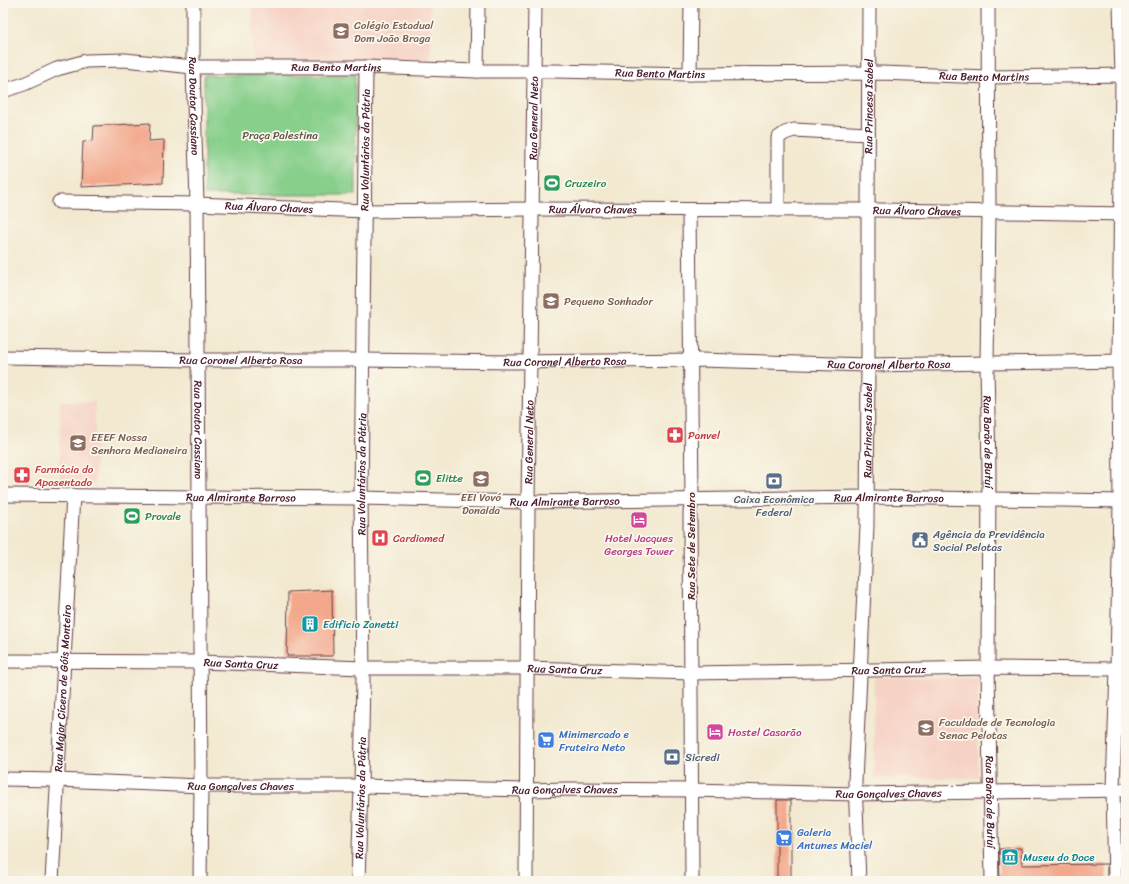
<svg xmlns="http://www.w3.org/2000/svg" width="1129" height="884" font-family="Sriracha,sans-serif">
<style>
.built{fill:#f6d2c4}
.green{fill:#87cf8b;stroke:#68775b}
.building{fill:#f3a88c}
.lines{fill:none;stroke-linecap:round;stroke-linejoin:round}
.minor-casing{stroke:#633d44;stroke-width:15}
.minor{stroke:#fff;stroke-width:13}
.labels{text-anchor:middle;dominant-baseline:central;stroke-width:3.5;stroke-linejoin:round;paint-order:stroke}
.education-label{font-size:11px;fill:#785e54;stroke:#fbf7ec;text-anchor:start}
.street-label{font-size:11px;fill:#4a1f2b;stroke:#fbf7ec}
.park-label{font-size:11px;fill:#5c5448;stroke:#fbf7ec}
.leisure-label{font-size:11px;fill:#27864d;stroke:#fbf7ec;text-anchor:start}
.health-label{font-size:11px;fill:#be3a42;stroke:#fbf7ec;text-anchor:start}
.service-label{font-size:11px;fill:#4e5e75;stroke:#fbf7ec;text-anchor:start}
.hotel-label{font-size:11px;fill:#b23c85;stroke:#fbf7ec}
.culture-label{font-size:11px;fill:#0d838f;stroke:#fbf7ec;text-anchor:start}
.shop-label{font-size:11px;fill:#366cbe;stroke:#fbf7ec;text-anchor:start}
</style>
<rect width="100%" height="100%" fill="#fbf7ec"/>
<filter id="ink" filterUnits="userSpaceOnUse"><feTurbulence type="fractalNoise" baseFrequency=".025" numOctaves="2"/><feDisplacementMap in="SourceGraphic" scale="8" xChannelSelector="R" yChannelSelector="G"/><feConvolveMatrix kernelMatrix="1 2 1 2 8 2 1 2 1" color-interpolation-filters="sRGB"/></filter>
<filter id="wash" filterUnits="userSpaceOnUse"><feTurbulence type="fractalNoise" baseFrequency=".012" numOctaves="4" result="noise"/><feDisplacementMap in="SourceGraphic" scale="16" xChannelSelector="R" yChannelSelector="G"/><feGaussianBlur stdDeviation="0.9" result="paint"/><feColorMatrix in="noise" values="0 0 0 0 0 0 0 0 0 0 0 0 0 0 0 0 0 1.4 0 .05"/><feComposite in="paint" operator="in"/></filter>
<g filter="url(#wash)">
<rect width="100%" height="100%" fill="#f2e9d0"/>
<path class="built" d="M252 3H430L431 59 253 63Z
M60 401 95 402V484H60Z
M874 677 978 678V778H874Z"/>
<path class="green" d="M204 75H355L356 195H204Z"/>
<g id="blocks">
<path class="building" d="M150 123 149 141 164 140 163 183 81 187 83 142 93 141 94 126Z
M332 590 333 656H287L288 592Z
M777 800H791V881H777Z
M1021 848 1022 865 1107 864V881H1000L999 849Z"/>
</g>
</g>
<g filter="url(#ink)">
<use href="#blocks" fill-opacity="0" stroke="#633d44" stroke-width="1"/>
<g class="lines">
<g class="minor-casing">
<g id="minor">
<path id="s1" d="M193 3V67L197 204 199 497 201 786 200 881"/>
<path id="s2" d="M988 3 989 212 987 364 989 473 988 668 992 881"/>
<path d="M477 71 478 3"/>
<path d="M690 74 691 3"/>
<path id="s3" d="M3 91 24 84 57 69 86 61 125 60 193 67H366L477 71H555L690 74 881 73 988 77 1126 75"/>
<path id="s4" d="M59 202 197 204 365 211 532 209 881 210 1126 214"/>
<path d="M689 210 692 499 690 512 692 881"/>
<path d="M778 210V138L785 133 794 130 868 134"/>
<path id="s5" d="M3 357 197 360H362L512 362 700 360 868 365 1126 361"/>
<path id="s6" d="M3 495 199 497 361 498 528 502 867 497 1126 501"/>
<path id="s7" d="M3 661 200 662 363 668H527L691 673 988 668 1126 669"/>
<path id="s8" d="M3 779 57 780 201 786H361L527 790 569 789 692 790 855 794 1126 790"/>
<path id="s9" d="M52 881 73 495"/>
<path id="s10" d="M358 881 361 786 363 678 361 498 366 67"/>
<path id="s11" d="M526 881 528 502 535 3"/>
<path id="s12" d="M859 881 855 782 867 526 868 365V210L869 3"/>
<path d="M1115 881 1113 789 1117 669 1120 502 1119 361 1122 75 1120 3"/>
</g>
</g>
<use href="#minor" class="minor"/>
</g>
</g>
<defs>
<g id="school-square" transform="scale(0.9)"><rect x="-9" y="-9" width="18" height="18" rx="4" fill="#8d6e63" stroke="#fbf7ec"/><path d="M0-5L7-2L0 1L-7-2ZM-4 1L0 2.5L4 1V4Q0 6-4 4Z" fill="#fff"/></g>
<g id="stadium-square" transform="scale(0.9)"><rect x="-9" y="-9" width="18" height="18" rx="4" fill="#2e9e5b" stroke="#fbf7ec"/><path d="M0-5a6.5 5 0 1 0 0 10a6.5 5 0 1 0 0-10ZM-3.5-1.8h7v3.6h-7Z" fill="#fff"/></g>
<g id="pharmacy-square" transform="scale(0.9)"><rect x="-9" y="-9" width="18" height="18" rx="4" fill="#e0444e" stroke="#fbf7ec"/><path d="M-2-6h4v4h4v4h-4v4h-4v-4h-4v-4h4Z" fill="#fff"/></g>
<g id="bank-square" transform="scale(0.9)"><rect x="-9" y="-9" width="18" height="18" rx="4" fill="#5c6f8a" stroke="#fbf7ec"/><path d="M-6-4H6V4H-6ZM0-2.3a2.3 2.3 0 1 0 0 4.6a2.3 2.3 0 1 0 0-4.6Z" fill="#fff"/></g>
<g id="hotel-square" transform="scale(0.9)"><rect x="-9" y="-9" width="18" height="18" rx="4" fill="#d1479c" stroke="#fbf7ec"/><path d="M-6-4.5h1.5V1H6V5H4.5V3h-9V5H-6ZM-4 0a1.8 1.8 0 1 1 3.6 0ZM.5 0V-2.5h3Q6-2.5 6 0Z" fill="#fff"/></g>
<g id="hospital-square" transform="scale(0.9)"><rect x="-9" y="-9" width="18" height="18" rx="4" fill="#e0444e" stroke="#fbf7ec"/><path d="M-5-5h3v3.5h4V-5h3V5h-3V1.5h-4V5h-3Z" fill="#fff"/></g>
<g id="civic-square" transform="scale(0.9)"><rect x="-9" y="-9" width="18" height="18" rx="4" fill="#5c6f8a" stroke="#fbf7ec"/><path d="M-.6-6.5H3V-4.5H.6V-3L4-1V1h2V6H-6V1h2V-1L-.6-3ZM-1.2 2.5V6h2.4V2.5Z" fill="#fff"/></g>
<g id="building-square" transform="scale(0.9)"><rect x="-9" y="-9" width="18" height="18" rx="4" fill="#0f9aa8" stroke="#fbf7ec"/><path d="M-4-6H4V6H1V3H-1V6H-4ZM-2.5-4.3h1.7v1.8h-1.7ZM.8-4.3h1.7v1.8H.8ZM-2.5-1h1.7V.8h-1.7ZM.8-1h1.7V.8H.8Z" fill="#fff"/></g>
<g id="university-square" transform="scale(0.9)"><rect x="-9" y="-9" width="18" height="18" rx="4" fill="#8d6e63" stroke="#fbf7ec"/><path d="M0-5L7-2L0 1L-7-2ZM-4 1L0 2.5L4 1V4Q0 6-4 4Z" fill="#fff"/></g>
<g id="supermarket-square" transform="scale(0.9)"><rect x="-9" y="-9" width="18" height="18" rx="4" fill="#3f7fe0" stroke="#fbf7ec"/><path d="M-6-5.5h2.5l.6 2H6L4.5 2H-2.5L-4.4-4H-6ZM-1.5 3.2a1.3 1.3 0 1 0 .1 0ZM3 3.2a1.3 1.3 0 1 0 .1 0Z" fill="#fff"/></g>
<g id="museum-square" transform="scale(0.9)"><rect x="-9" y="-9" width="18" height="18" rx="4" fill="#0f9aa8" stroke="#fbf7ec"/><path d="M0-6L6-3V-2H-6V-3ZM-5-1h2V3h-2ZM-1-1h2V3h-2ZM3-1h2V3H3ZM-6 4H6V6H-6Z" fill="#fff"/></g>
</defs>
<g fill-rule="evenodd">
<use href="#school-square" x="341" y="31"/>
<use href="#stadium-square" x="552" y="183"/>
<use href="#school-square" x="551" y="301"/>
<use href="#pharmacy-square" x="675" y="435"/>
<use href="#school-square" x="78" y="443"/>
<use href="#pharmacy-square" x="22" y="475"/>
<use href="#stadium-square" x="423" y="478"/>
<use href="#school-square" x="481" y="479"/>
<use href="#bank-square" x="774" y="481"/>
<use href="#stadium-square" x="132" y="516"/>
<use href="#hotel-square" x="639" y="520"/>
<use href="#hospital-square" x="380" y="538"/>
<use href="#civic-square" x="920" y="540"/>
<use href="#building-square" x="310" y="624"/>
<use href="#university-square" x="926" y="728"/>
<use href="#hotel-square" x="715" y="732"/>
<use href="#supermarket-square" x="546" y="740"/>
<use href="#bank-square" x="672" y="757"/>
<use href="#supermarket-square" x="784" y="838"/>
<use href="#museum-square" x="1010" y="857"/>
</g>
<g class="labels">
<g class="education-label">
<text x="354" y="25">Colégio Estadual<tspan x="354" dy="13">Dom João Braga</tspan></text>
<text x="564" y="301">Pequeno Sonhador</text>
<text x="91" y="437">EEEF Nossa<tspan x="91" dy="13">Senhora Medianeira</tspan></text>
<text x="481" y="497" text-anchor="middle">EEI Vovó<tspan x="481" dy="13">Donalda</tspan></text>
<text x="939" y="722">Faculdade de Tecnologia<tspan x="939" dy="13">Senac Pelotas</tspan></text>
</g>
<g class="street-label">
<text stroke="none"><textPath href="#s3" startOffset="339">Rua Bento Martins</textPath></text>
<text stroke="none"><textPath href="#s3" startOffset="663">Rua Bento Martins</textPath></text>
<text stroke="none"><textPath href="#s3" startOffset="987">Rua Bento Martins</textPath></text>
<text stroke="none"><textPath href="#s1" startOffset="103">Rua Doutor Cassiano</textPath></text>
<text stroke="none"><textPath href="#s12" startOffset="775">Rua Princesa Isabel</textPath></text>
<text stroke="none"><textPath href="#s11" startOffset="763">Rua General Neto</textPath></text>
<text stroke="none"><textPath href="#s10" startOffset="731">Rua Voluntários da Pátria</textPath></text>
<text stroke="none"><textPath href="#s4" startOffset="210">Rua Álvaro Chaves</textPath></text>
<text stroke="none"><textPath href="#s4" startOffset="534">Rua Álvaro Chaves</textPath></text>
<text stroke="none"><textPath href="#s4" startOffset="858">Rua Álvaro Chaves</textPath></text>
<text stroke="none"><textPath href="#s5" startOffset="238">Rua Coronel Alberto Rosa</textPath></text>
<text stroke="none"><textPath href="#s5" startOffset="562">Rua Coronel Alberto Rosa</textPath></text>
<text stroke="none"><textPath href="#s5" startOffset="886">Rua Coronel Alberto Rosa</textPath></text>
<text stroke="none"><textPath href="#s1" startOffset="427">Rua Doutor Cassiano</textPath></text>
<text stroke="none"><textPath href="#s12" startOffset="451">Rua Princesa Isabel</textPath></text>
<text stroke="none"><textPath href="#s11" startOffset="439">Rua General Neto</textPath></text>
<text stroke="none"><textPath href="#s2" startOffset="439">Rua Barão de Butuí</textPath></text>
<text stroke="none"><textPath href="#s10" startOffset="407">Rua Voluntários da Pátria</textPath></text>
<text stroke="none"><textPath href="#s6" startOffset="238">Rua Almirante Barroso</textPath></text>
<text stroke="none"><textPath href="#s6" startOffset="886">Rua Almirante Barroso</textPath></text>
<text stroke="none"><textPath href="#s6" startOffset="562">Rua Almirante Barroso</textPath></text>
<text transform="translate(691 546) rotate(-90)">Rua Sete de Setembro</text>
<text stroke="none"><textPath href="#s7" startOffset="238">Rua Santa Cruz</textPath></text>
<text stroke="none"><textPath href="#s7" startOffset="562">Rua Santa Cruz</textPath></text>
<text stroke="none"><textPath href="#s7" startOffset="886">Rua Santa Cruz</textPath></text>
<text stroke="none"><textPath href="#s9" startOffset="193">Rua Major Cícero de Góis Monteiro</textPath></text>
<text stroke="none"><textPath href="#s8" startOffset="238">Rua Gonçalves Chaves</textPath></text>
<text stroke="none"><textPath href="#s8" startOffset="562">Rua Gonçalves Chaves</textPath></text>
<text stroke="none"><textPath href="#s8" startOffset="886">Rua Gonçalves Chaves</textPath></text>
<text stroke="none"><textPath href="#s10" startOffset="83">Rua Voluntários da Pátria</textPath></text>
<text stroke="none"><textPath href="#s2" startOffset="799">Rua Barão de Butuí</textPath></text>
</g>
<g class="park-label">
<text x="280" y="135">Praça Palestina</text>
</g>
<g class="leisure-label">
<text x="565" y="183">Cruzeiro</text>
<text x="436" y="478">Elitte</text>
<text x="145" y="516">Provale</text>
</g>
<g class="health-label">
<text x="688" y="435">Panvel</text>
<text x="35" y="469">Farmácia do<tspan x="35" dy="13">Aposentado</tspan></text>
<text x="393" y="538">Cardiomed</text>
</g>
<g class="service-label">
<text x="774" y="499" text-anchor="middle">Caixa Econômica<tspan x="774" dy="13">Federal</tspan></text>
<text x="933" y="534">Agência da Previdência<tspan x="933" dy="13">Social Pelotas</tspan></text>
<text x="685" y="757">Sicredi</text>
</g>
<g class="hotel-label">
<text x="639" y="538">Hotel Jacques<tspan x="639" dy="13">Georges Tower</tspan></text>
<text x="728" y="732" text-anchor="start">Hostel Casarão</text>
</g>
<g class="culture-label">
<text x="323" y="624">Edificio Zanetti</text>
<text x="1023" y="857">Museu do Doce</text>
</g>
<g class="shop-label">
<text x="559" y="734">Minimercado e<tspan x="559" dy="13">Fruteira Neto</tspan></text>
<text x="797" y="832">Galeria<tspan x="797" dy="13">Antunes Maciel</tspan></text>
</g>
</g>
<rect width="1129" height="884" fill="none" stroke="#fbf7ec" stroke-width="16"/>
</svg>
